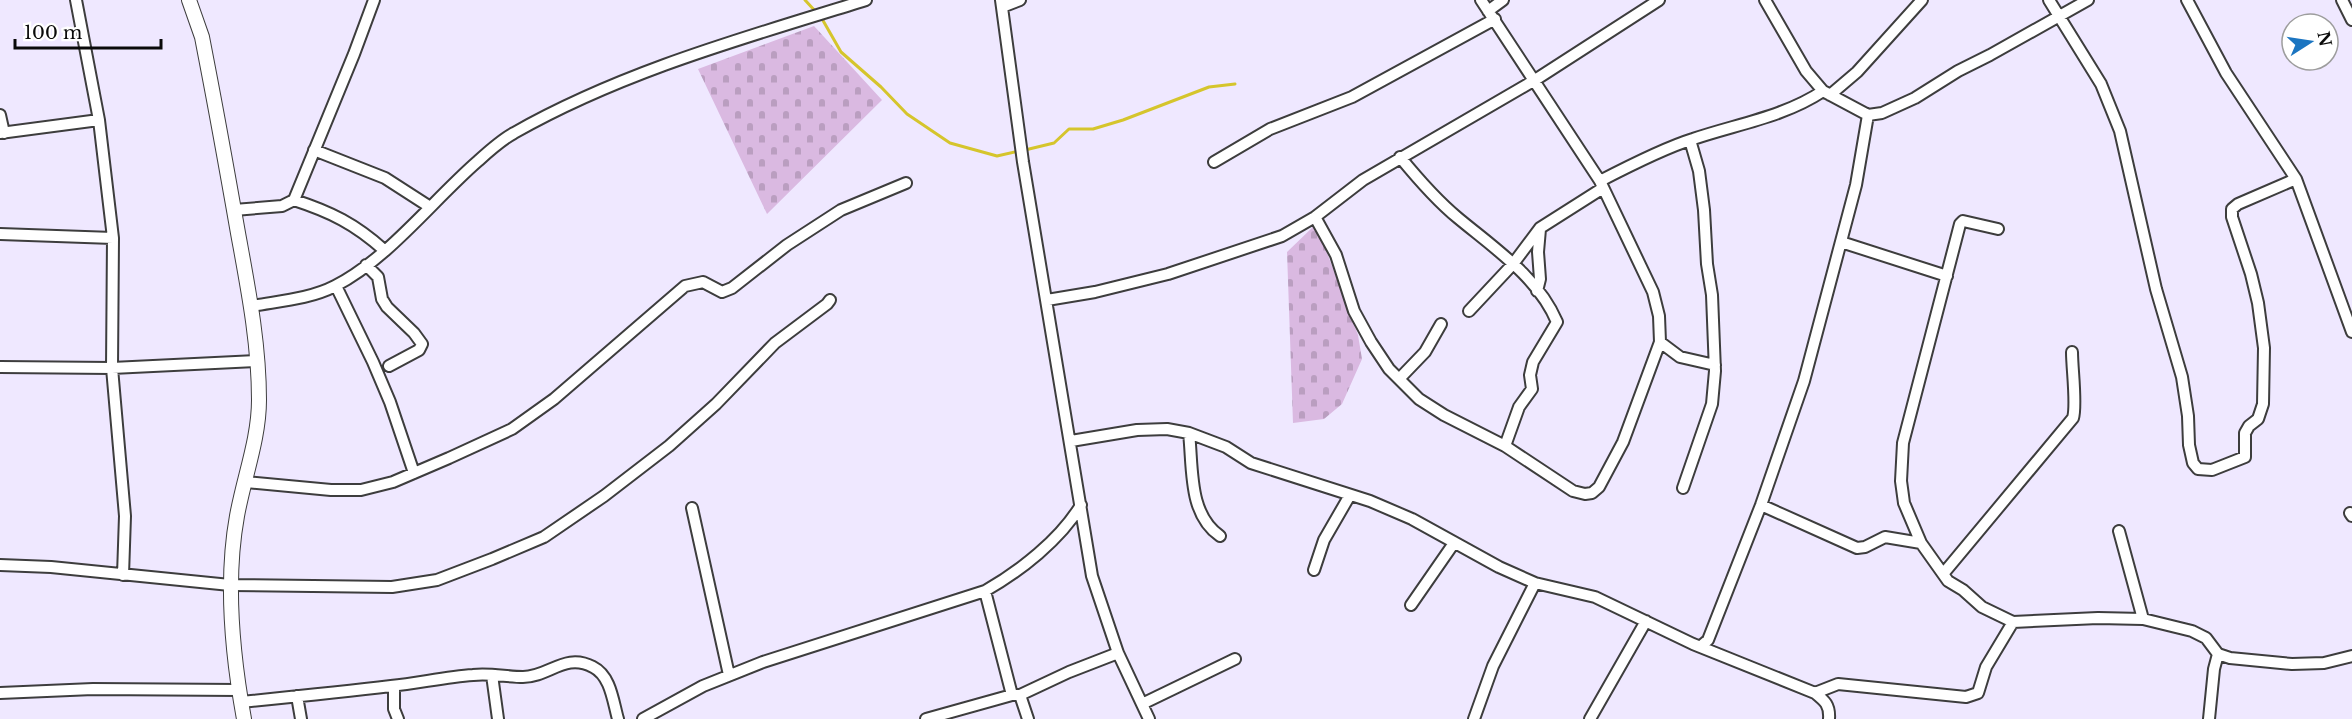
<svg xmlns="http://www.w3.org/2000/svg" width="2352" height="719" font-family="'Libre Baskerville',serif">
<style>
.cemetery{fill:url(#cemetery-stones)}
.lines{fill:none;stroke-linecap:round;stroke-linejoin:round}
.stream{stroke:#d5c52c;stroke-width:3}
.minor-casing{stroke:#3d3d3d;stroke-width:14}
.tertiary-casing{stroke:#3d3d3d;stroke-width:16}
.minor{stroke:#fff;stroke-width:10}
.tertiary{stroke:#fff;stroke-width:14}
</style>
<defs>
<pattern id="cemetery-stones" width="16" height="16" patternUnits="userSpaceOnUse" patternTransform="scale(1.5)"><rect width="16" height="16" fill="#dab9e1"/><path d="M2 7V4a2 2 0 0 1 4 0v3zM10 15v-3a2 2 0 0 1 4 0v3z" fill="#ba9ec0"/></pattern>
</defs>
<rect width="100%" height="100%" fill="#efe8ff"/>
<path class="cemetery" d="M814 26 882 100 767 214 698 69Z
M1314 226 1326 250 1358 335 1362 359 1342 404 1324 419 1293 423 1287 252Z"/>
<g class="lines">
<path class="stream" d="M805 0 816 12
M821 17 841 52 881 87 907 114 950 143 997 156 1019 151
M1025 150 1054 143 1069 129H1093L1123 120 1209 87 1235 84"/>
<g class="minor-casing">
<path id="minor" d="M76 0 99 120 113 238 112 368 125 516 123 575
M1001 0 1023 162 1092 576 1118 653 1149 719
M1765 0 1806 71 1823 91 1868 115 1882 113 1915 98 1958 71 1990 55 2088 0
M2049 0 2101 84 2120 131 2156 289 2182 377 2188 416 2189 445 2193 463 2198 469 2212 470 2245 457V433L2249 426 2258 419 2263 404 2264 348 2258 303 2251 274 2232 217V209L2238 204 2296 179
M2187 0 2226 73 2296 179 2352 332
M2342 0 2352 20
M1002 7 1020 0
M1488 11 1503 0
M1830 95 1857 72 1922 0
M0 115 4 133
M0 133 99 120
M314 150 385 178 430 207
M1400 157C1418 179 1436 200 1458 218 1494 248 1538 277 1557 322L1533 362 1530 375 1532 389 1519 407 1505 446
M1214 162 1270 129 1352 97 1495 19
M1600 181C1627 167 1664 148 1693 139 1737 124 1784 117 1823 91
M294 200C331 212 355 224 384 250
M234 210 282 206 294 200 354 54 374 0
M1315 217 1336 255 1354 311 1371 342 1389 369 1419 399 1444 415 1505 446 1573 491 1585 494 1592 493 1599 487 1623 442 1660 342 1659 316 1653 292 1600 181 1481 0
M1998 229 1963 221 1960 224 1903 443 1901 481 1904 503 1921 543 1948 581 1963 590 1982 607 2013 622 2098 618 2143 619 2192 631 2206 638 2218 654 2230 658 2292 664 2324 663 2352 656
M0 234 113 238
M1841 242 1947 276
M366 265 378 277 382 299 387 307 414 333 422 344 419 350 389 366
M336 286 373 362 390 402 414 473
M1537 291 1540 279 1538 252 1540 229
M1047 300 1095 292 1168 274 1282 236 1315 217 1363 180 1535 80 1659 0
M252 306C279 301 310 299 335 286 388 259 433 200 478 161 489 151 501 140 514 133 623 71 747 37 866 0
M1469 311 1513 264 1540 228 1603 188
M1660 342 1680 357 1715 365
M0 367 112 368 257 361
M1399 379 1425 352 1441 324
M1189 433C1193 468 1188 514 1220 536
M1071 441 1137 430 1167 429 1189 433 1226 447 1251 463 1370 501 1412 519 1499 567 1535 583 1595 597 1693 644 1815 693C1825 701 1830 705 1829 719
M246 482 331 490H361L393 482 449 458 512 429 554 399 685 286 703 282 722 292 732 288 787 245 841 210 906 183
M1683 488 1712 404 1715 371 1712 295 1707 264 1704 210 1699 171 1690 140
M1761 505 1857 548 1865 547 1885 537 1921 543
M692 508 729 675
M2350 513 2352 516
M2119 531 2143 619
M0 565 51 567 230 585 392 587 437 580 492 559 544 537 604 496 669 446 716 404 775 343 827 304 830 300
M1314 570 1324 540 1350 495
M1943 574 2073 418C2077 405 2072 369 2072 352
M985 591 1012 695H1020L1069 672 1118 653
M1411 605 1454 543
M1701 646 1708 640 1761 505 1804 381 1856 185 1868 115
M492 675 498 719
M394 686V709L398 719
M0 693 93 689 239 690
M1815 693 1838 684 1966 697 1978 693 1986 667 2013 622
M1020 695 1028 719
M297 696 301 719
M241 702C291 697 341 692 391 686 419 683 446 677 473 675 490 673 507 677 523 677 549 677 565 652 593 667 611 676 613 702 618 719
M1142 704 1235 659
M643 719 703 686 763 662 985 591C1020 571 1060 540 1081 505
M926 719 1012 695
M1474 719 1493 666 1535 583
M1590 719 1646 621
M2209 719 2214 669 2218 654"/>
</g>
<g class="tertiary-casing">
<path id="tertiary" d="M189 0 202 37 207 63C218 120 228 176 238 233 248 288 259 343 259 400 259 439 244 477 237 516 225 582 232 653 244 719"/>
</g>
<use href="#minor" class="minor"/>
<use href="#tertiary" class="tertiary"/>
</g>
<g transform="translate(2310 42) rotate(78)"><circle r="28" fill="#ffffff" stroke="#9d9d9d" stroke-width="1.5"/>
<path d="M0-4.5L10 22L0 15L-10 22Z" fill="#1b75c1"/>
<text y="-9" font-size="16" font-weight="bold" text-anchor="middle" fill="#0a0a0a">N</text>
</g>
<path d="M15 39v9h146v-9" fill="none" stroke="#0a0a0a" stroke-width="3"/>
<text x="24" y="39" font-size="18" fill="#0a0a0a" stroke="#ffffff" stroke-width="4.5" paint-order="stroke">100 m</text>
</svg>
